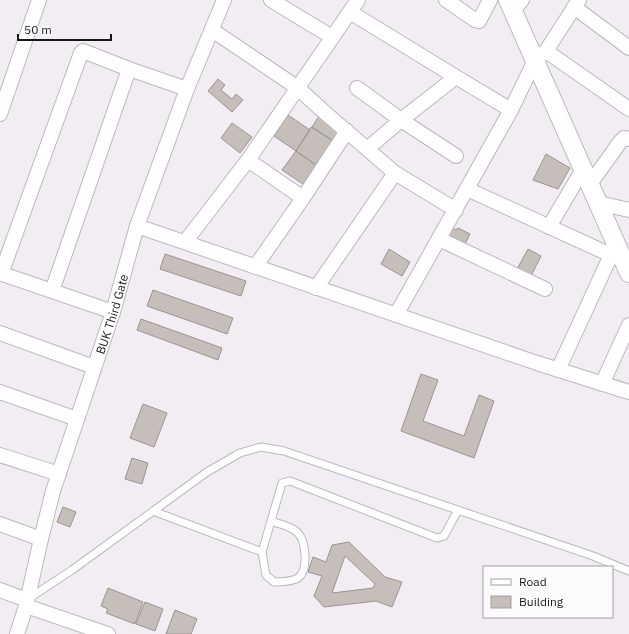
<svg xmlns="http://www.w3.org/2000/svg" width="629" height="634" font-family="'IBM Plex Sans',sans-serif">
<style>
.building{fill:#c5beba;stroke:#9b9491;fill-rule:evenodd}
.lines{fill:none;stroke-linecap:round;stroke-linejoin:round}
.service-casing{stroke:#bcb8be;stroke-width:9}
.minor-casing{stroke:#bcb8be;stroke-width:16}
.tertiary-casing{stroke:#bcb8be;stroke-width:20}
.service{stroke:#fff;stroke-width:7}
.minor{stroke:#fff;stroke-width:14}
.tertiary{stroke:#fff;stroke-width:18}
.labels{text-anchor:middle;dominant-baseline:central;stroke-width:4;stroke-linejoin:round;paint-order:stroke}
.street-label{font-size:12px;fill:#161517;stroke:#fdfbfe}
</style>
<rect width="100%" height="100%" fill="#f1edf3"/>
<path class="building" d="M218 79 225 85 221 90 232 99 236 94 243 100 232 112 208 91Z
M288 115 310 130 296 151 274 136Z
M319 116 340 130 333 141 312 127Z
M232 123 252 137 240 153 221 138Z
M311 127 333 141 316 165 296 151Z
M296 151 316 165 303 184 282 170Z
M546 154 570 168 558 189 533 180Z
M451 227 456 230 458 228 470 234 464 246 446 235Z
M389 249 410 262 402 276 381 264Z
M528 249 541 256 531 276 517 269Z
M165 254 246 281 241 296 160 269Z
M153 290 233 318 227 334 147 306Z
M141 319 222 348 218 360 137 330Z
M421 374 438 380 423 421 464 436 479 395 494 401 474 458 401 431Z
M143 404 167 413 154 447 130 438Z
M132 458 148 463 142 484 125 479Z
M63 507 76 512 70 527 57 522Z
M349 542 385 577 402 582 392 607 376 601 324 607 314 596 322 576 308 572 313 557 326 562 332 545ZM345 556 375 584 373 588 332 593Z
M108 588 143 602 135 624 106 613 108 609 101 606Z
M145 602 163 609 155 631 136 624Z
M175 610 197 619 191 634H166Z"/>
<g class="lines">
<g class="service-casing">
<path id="service" d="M153 511 262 552 282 483 290 481 437 538 444 536 458 510
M262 552 266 575 274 582C281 582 291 582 298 578 309 570 306 540 297 532 291 526 279 524 271 521
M28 599 72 570 207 472 240 453 261 447 284 451 593 556 629 571"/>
</g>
<g class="minor-casing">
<g id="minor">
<path d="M271 0 332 37"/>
<path d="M446 0 475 20 479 21 490 0"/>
<path d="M574 7 629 48"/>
<path d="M513 10 522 0"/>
<path d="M350 12 456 77"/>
<path d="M212 30 298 88 323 111 395 173 456 210"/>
<path d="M546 51 629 109"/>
<path d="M357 88 401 120 456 156"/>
<path d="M0 114 39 0"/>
<path d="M367 149 401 120 456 77 511 110"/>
<path d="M248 160 303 198"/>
<path d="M590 184 620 142 624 138 629 139"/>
<path d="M467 189 611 255"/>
<path d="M598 203 629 210"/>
<path d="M137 226 537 363 629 392"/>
<path d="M549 227 583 169"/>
<path d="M439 239 545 289"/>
<path d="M185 242 248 160 358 0"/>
<path d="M255 267 303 198 347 131"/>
<path d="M0 273 113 312"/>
<path d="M1 274 81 53 83 51 129 69 187 89"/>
<path d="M316 288 395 173"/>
<path d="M52 291 129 69"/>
<path d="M396 315 511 110 535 60 546 51 579 0"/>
<path d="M0 333 94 367"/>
<path d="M558 370 611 255 613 246"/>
<path d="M602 384 629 325"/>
<path d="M0 392 77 419"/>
<path d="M0 455 59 474"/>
<path d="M0 524 41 539"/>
<path d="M0 590 27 600"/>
<path d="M26 606 108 634"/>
<path id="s1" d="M17 634 26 606 41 539 53 491 113 312 137 226 187 89 224 0"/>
</g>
</g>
<g class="tertiary-casing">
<path id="tertiary" d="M508 0 629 273"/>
</g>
<use href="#service" class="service"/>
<use href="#minor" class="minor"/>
<use href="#tertiary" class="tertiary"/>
</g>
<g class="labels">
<g class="street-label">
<text stroke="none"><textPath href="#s1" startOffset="334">BUK Third Gate</textPath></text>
</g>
</g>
<rect x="483" y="566" width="130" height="52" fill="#fdfbfe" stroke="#a19fa2"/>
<rect x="491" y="579" width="20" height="6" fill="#ffffff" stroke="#a19fa2"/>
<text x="519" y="586" font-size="12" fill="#161517">Road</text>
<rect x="491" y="596" width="20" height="12" fill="#c5beba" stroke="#a19fa2"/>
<text x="519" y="606" font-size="12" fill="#161517">Building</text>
<path d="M18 34v6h93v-6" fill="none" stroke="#161517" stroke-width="2"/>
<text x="24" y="34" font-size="12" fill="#161517" stroke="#fdfbfe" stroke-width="3" paint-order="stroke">50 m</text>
</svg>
